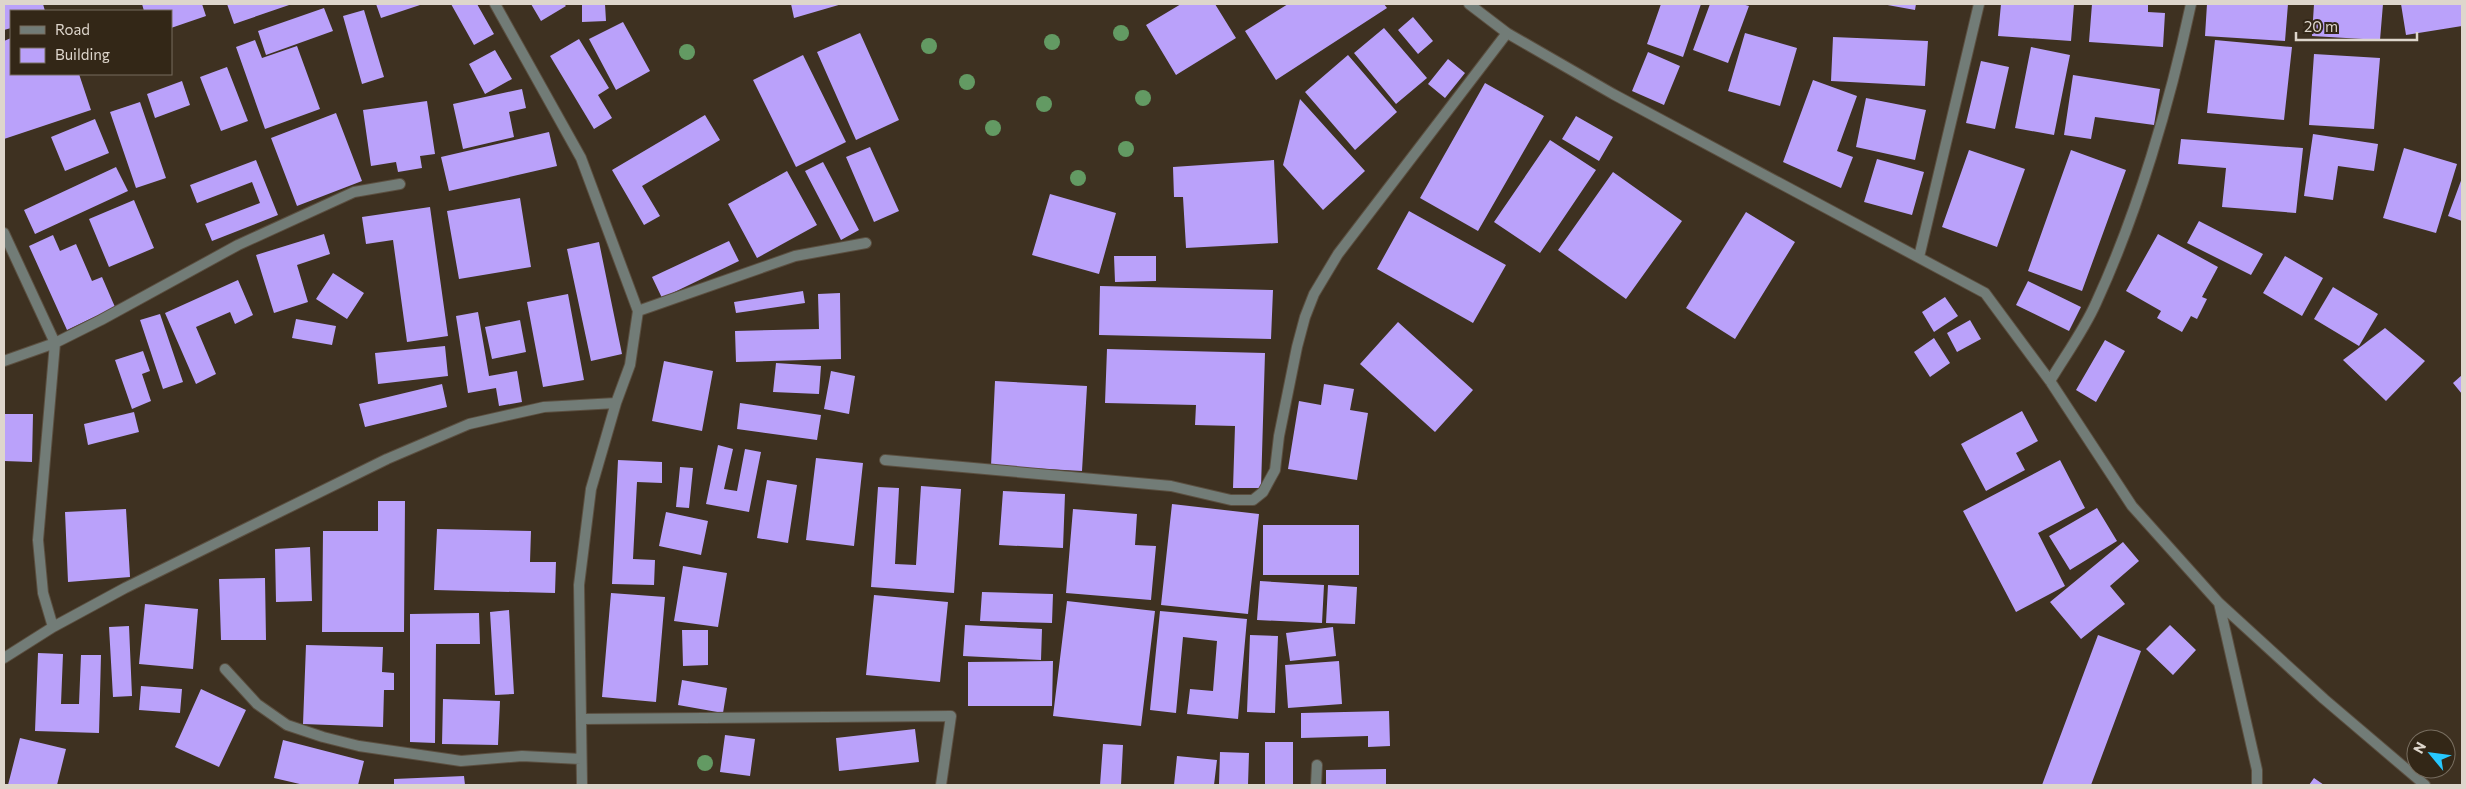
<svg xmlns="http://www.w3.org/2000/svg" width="2466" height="789" font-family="Commissioner,sans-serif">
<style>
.building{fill:#baa1fa}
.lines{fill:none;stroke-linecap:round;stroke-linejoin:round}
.street-casing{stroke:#5b4f40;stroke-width:12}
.street{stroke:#727c77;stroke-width:10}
.tree{fill:#639a63}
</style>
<rect width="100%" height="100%" fill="#3e3121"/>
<path class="building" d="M4 4H43L45 11H11V28L4 30Z
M142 4H202L206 16 171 28V11H144Z
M227 4H292L234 24Z
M376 4H423L381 18Z
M451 4H477L494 34 474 45Z
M531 4H564L566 6 541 21Z
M582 4H605L606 21 582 22Z
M791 4H842L794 18Z
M1181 4H1215L1236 38 1176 75 1146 25Z
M1288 4H1384L1387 8 1276 80 1245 31Z
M1661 4H1701L1683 57 1647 44Z
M1710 4H1742L1749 6 1728 63 1693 50Z
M1882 4H1916L1915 10Z
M2001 4H2074L2071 41 1998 36Z
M2092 4H2148V12L2165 13 2163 47 2089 42Z
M2207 4H2288L2285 41 2205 36Z
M2314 4H2383L2380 40 2312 36Z
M2401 4H2462V26L2406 35Z
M324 8 333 31 266 55 258 31Z
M364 10 384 77 362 84 343 16Z
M1413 17 1433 41 1418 54 1398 30Z
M623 22 650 71 616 90 589 39Z
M1384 28 1427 78 1396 104 1354 53Z
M860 33 899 120 856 140 817 52Z
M1745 33 1797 48 1780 106 1728 91Z
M1833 37 1928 41 1925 86 1831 81Z
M11 38V74H79L91 110 4 139V41Z
M579 39 609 88 598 95 612 118 594 129 550 56Z
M255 40 262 58 297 46 320 109 265 129 236 47Z
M2215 40 2292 47 2284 120 2207 113Z
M2031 47 2070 55 2054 135 2015 128Z
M495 50 512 79 485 94 469 64Z
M1648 52 1680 66 1664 105 1632 91Z
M2314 54 2380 58 2374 129 2309 125Z
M803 55 846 142 796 167 753 80Z
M1348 55 1397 112 1355 150 1305 92Z
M1448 59 1465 73 1445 98 1428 84Z
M1981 61 2009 67 1995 129 1966 123Z
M227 67 248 121 221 131 200 77Z
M2073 75 2160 89 2154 125 2095 117 2091 139 2064 135Z
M1813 80 1857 96 1837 151 1853 157 1841 188 1783 162Z
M182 81 190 105 155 118 147 94Z
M1485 83 1544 116 1478 231 1420 198Z
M522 89 526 108 509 112 514 137 463 149 453 104Z
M1866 98 1926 110 1915 160 1856 147Z
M1300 99 1365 171 1323 210 1283 165Z
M427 101 435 154 420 156 422 168 398 172 396 162 371 166 363 110Z
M140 102 166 178 136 188 110 112Z
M336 113 362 181 297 206 271 138Z
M705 115 720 140 642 186 660 216 644 225 612 170Z
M1576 116 1613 137 1599 161 1562 139Z
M95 119 109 153 65 171 51 137Z
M549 132 557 166 449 191 441 157Z
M2313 134 2378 144 2374 171 2338 166 2333 200 2304 196Z
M2181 139 2303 148 2296 213 2222 207 2226 168 2178 164Z
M1550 140 1596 170 1540 253 1494 222Z
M870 147 899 211 874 222 846 157Z
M2404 148 2457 164 2436 233 2383 218Z
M1969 150 2025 169 1997 247 1942 227Z
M2071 150 2126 170 2082 291 2028 271Z
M1877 159 1924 172 1912 215 1864 202Z
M256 160 278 215 212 241 205 224 260 203 252 182 197 203 190 185Z
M1274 160 1278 243 1186 248 1183 197H1174L1173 167Z
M823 162 859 230 841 240 805 171Z
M116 167 128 191 35 234 24 210Z
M787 171 817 225 757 258 728 204Z
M1613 172 1682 221 1626 299 1558 250Z
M2462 178V221L2448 216Z
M1050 194 1116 213 1099 274 1032 255Z
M520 198 531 267 459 279 447 211Z
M134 200 154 248 109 267 89 219Z
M430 207 448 336 407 342 393 240 366 244 362 217Z
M1409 211 1506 265 1473 323 1377 269Z
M1746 212 1795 242 1735 339 1686 308Z
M2199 221 2263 254 2251 275 2187 243Z
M324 234 330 254 297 265 308 302 274 313 256 255Z
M2158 234 2218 267 2202 297 2207 299 2197 319 2191 316 2182 332 2157 318 2161 311 2126 291Z
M53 235 60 251 76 244 92 281 102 277 115 307 67 330 29 246Z
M729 241 739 261 662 298 652 277Z
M599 242 622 354 591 361 567 249Z
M1114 256H1156V281L1115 282Z
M2285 256 2323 278 2302 316 2263 293Z
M333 273 364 293 347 319 316 299Z
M238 280 253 315 235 324 230 312 196 327 216 374 196 384 165 313Z
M2028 281 2081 307 2069 331 2016 305Z
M1100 286 1273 290 1271 339 1099 335Z
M2333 287 2378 314 2359 346 2314 319Z
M803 291 805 303 736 313 734 302Z
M840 293 841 359 736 362 735 331 819 329 818 294Z
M568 294 584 380 543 387 527 302Z
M1945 297 1958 316 1934 332 1922 312Z
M478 312 489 376 517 371 522 402 499 406 496 388 468 393 456 316Z
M160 314 183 382 163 389 140 320Z
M296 319 336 326 332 345 292 338Z
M520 320 526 352 492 359 485 327Z
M1970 320 1981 339 1957 352 1947 333Z
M1398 322 1473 390 1435 432 1360 364Z
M2385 328 2425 361 2386 401 2343 360Z
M1934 338 1950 363 1930 377 1914 352Z
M2105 340 2125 351 2096 402 2076 390Z
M445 346 448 376 378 384 375 353Z
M1107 349 1265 353 1261 488H1233L1235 426 1195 425 1196 405 1105 403Z
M143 351 150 371 142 374 151 401 132 409 115 360Z
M664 361 713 371 702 431 652 421Z
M776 363 821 366 819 394 773 392Z
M831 371 855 376 849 414 824 409Z
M2462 375V394L2453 383Z
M995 381 1087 386 1082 471 991 466Z
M442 384 447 407 365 427 359 404Z
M1324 384 1354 389 1350 410 1368 413 1357 480 1288 469 1299 401 1321 405Z
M740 403 821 415 817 440 737 429Z
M2022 411 2038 441 2016 453 2025 470 1986 491 1961 444Z
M134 412 139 432 88 445 84 424Z
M4 414H33L32 462 4 461Z
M718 445 733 449 724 489 737 491 745 449 761 452 749 512 706 504Z
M816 458 863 463 854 546 806 540Z
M618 460 662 462V483L637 482 633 559 655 560 654 585 612 584Z
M2060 460 2085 508 2038 533 2065 586 2016 612 1963 511Z
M680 467 693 468 689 508 676 507Z
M767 480 797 485 788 543 757 538Z
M921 486 961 489 954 593 871 587 878 487 899 488 895 564 916 565Z
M1003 491 1065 494 1063 548 999 545Z
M378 501H405L404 632H322L323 531H378Z
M1172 504 1259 514 1248 614 1161 605Z
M2097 508 2117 541 2070 570 2049 536Z
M126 509 130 577 68 582 65 512Z
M1073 509 1137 514 1135 545 1156 546 1151 600 1066 593Z
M666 512 708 521 701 555 659 546Z
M1263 525H1359V575H1263Z
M437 529 531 531 530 562H556L555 593 434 590Z
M2123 542 2139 561 2110 586 2125 604 2081 639 2050 602Z
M310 547 312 601 276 602 275 549Z
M683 566 727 573 718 627 674 621Z
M265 578 266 640H221L219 579Z
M1260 581 1324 585 1322 623 1257 620Z
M1328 585 1357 587 1355 624 1326 623Z
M982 592 1053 594 1052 623 980 621Z
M611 593 665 597 656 702 602 697Z
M874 595 948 602 940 682 866 675Z
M1067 601 1155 611 1141 726 1053 716Z
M145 604 198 609 193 669 139 664Z
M509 610 514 694 495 695 490 612Z
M1160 611 1247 619 1238 719 1187 714 1190 689 1213 691 1217 641 1183 637 1176 713 1150 710Z
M479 613 480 644H436L435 743 410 742V614Z
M965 625 1042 629 1041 660 963 656Z
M2170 625 2196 650 2173 675 2146 649Z
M129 626 132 696 113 697 109 627Z
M1333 627 1336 656 1290 661 1286 633Z
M682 630H708V665L683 666Z
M1250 635 1278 636 1275 713 1247 712Z
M2098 635 2141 651 2091 785H2042Z
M306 645 383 647 382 672 394 673V690H384L383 727 303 724Z
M38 653 63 654 61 704H79L81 655H101L99 733 35 731Z
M1053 661 1052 706H968V662Z
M1339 661 1342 704 1288 708 1285 665Z
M682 680 727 688 723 713 678 705Z
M141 686 182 689 180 713 139 710Z
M201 689 246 710 219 767 175 747Z
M443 699 500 701 498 745 442 744Z
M1389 711 1390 746 1368 747V736L1301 738V713Z
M915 729 919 762 839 771 836 738Z
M725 735 755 739 750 776 720 772Z
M20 738 66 749 57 785H8Z
M283 740 364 761 358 785H304L274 778Z
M1265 742H1293V785H1265Z
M1103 744 1123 745 1121 785H1100Z
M1220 752 1249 753 1248 785H1219Z
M1177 756 1217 760 1214 785H1174Z
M1386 769V785H1326V770Z
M464 776 465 785H394V779Z
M2314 778 2324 785H2309Z"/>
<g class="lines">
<g class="street-casing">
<path id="street" d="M495 4 581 158 638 311 630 365 616 403 591 489 579 585 582 785
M1469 4 1507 33 1613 94 1985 293 2050 381 2132 506 2219 603 2324 699 2425 785
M4 233 55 343 4 361
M1919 257 1979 4
M638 311 795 256 866 243
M2050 381C2065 356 2084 330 2096 303 2138 212 2170 102 2191 4
M885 460 1171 486 1231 500H1253L1263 492 1275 470 1279 436 1297 347 1305 317 1314 294 1338 254 1507 33
M2219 603 2257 770V785
M53 627 43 593 38 540 55 343 101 320 238 245 354 192 400 184
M4 658 53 627 125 588 387 459 469 424 544 407 616 403
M225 669 257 704 287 725 323 737 359 746 461 761 522 756 581 759
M582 719 951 716 941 785
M1316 785 1317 765"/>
</g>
<use href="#street" class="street"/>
</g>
<g class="tree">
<circle cx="1121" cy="33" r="8"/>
<circle cx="1052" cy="42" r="8"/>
<circle cx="929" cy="46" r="8"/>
<circle cx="687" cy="52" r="8"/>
<circle cx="967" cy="82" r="8"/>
<circle cx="1143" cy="98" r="8"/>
<circle cx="1044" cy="104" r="8"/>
<circle cx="993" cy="128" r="8"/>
<circle cx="1126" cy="149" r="8"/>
<circle cx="1078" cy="178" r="8"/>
<circle cx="705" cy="763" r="8"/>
</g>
<rect width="2466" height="789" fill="none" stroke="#ded6cc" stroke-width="10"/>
<rect x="10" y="10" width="162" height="65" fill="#332717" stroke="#776d5f"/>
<rect x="20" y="26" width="25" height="8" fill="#727c77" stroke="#776d5f"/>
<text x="55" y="35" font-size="15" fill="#ded6cc">Road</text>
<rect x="20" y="48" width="25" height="15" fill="#baa1fa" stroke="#776d5f"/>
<text x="55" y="60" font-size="15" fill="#ded6cc">Building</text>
<g transform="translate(2431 754) rotate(299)"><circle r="24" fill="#332717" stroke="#776d5f"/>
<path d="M0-4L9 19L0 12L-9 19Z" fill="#27c8ff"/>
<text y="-8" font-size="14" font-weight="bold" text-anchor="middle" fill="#ded6cc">N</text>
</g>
<path d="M2296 32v8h121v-8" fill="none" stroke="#ded6cc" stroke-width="2.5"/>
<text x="2304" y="32" font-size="15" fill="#ded6cc" stroke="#332717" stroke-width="4" paint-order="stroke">20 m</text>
</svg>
